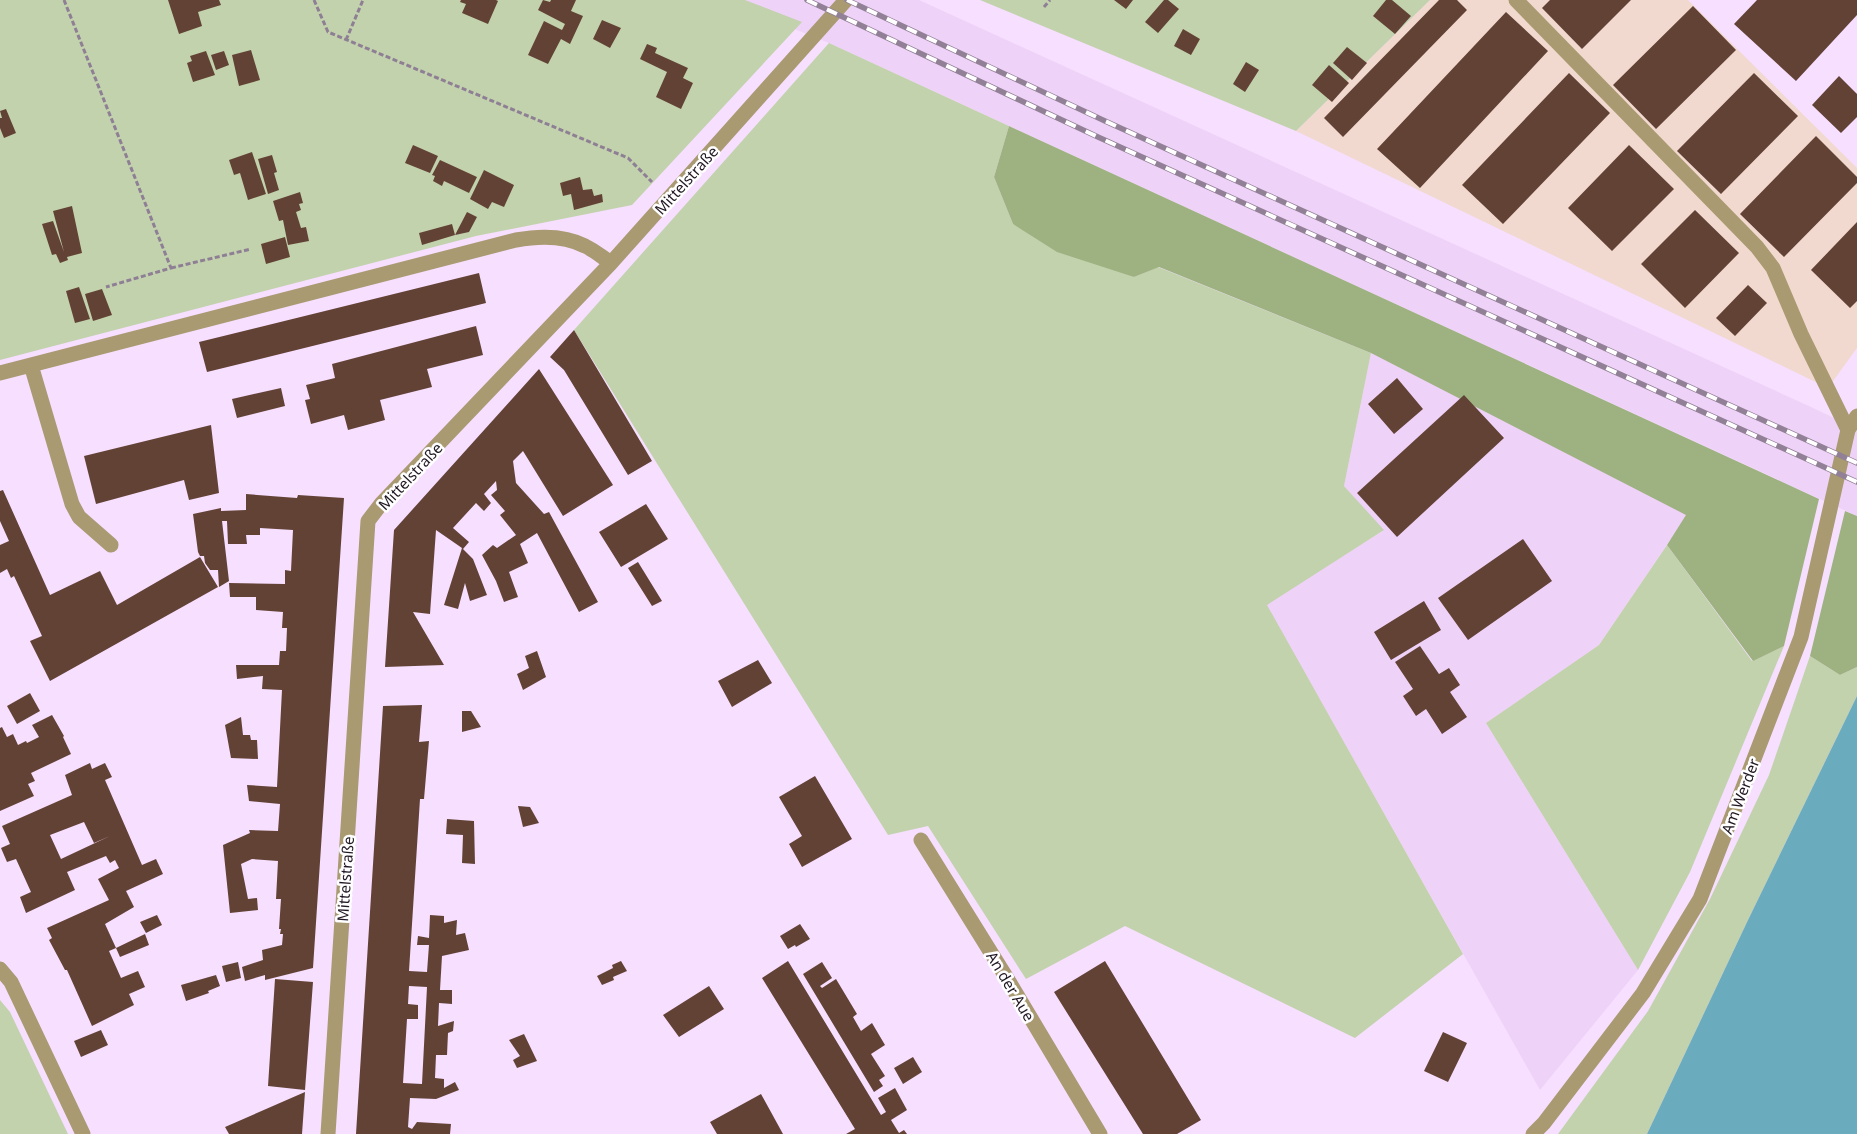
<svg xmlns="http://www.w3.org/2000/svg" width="1857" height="1134" font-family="'Noto Sans',sans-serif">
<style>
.built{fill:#efd2f8}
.industrial{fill:#f1d9cf}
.green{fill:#c2d2ad}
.forest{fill:#9eb281}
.water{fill:#6aabbd}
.building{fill:#634236;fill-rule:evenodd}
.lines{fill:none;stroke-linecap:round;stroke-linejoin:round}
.path{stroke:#8f7f95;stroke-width:3;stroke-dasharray:5 2.5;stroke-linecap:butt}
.minor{stroke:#a99a71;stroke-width:15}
.rail-casing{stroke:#918096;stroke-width:5.5}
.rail{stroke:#fff;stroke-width:4;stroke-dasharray:11;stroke-linecap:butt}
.labels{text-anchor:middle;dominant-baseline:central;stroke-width:5;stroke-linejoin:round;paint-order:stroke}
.street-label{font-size:15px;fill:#201722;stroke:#fff}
</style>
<rect width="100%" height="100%" fill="#f7dfff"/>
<path class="built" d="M723 0H919L1811 407 1857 429V516L829 43Z
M1371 353 1687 515 1599 645 1486 723 1638 970 1540 1090 1266 604 1383 531 1344 486Z"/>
<path class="industrial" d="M1430 0H1688L1857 168V348L1828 388 1296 131Z"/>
<path class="green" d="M0 0H745L802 22 632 205 476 236 0 360Z
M980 0H1430L1296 131Z
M829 43 1009 126 994 177 1013 224 1134 277 1158 267 1371 353 1344 486 1384 530 1267 605 1463 954 1355 1038 1125 926 1026 979 928 826 888 835 574 330Z
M1667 545 1752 661 1784 646 1690 872 1638 970 1486 723 1599 645Z
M1810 656 1840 675 1857 667V696L1748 920 1647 1134H1558L1648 1011 1710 899 1769 775Z
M0 1000 10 1012 68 1134H0Z"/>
<path class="forest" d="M1009 126 1819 499 1784 646 1753 661 1667 545 1686 515 1371 353 1159 267 1134 277 1057 252 1013 224 994 177Z
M1845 511 1857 516V667L1840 675 1810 656Z"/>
<path class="water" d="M1857 696V1134H1647L1748 920Z"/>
<path class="building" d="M168 0H219L221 5 198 12 202 26 179 34Z
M461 0H496L498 1 488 24 462 13 466 4 460 2Z
M543 0 550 2 551 0H576L571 11 583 16 570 44 561 39 548 64 528 55 544 21 562 30 565 24 538 10Z
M1114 0H1133L1126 9Z
M1164 0H1168L1179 9 1158 33 1145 22Z
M1386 0H1392L1411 16 1395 34 1373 16Z
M1439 0H1457L1467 10 1343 137 1324 118Z
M1550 0H1631L1582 49 1542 8Z
M1757 0H1857V15L1796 81 1734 24Z
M1693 6 1736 50 1656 129 1613 85Z
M1506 12 1548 51 1420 188 1377 149Z
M602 20 621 28 610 48 593 39Z
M1183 29 1200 39 1191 55 1174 46Z
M647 44 657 48 655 53 688 68 683 78 693 83 681 109 656 97 667 72 640 59Z
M1347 47 1367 63 1352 80 1333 63Z
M251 50 260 80 239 86 232 55Z
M206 51 215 75 193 82 187 63 192 61 190 56Z
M224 51 229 65 216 70 211 55Z
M1246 62 1259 70 1245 92 1233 84Z
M1329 65 1349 83 1332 102 1312 85Z
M1569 73 1610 113 1503 224 1462 185Z
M1754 73 1798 116 1721 194 1677 151Z
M1839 76 1857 94V117L1841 133 1812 105Z
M6 109 16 133 4 138 0 128V118H2L0 111Z
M1816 136 1857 177V183L1784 257 1740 214Z
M413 145 438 156 430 173 405 163Z
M1629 145 1674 189 1612 251 1568 208Z
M252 152 266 194 248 200 240 173 234 175 229 160Z
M272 155 277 172 274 173 279 190 268 194 258 159Z
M440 160 477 177 469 193 444 181 442 186 433 181 435 176 432 175Z
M484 170 514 185 504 207 492 202 488 209 470 199Z
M580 177 583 190 592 189 594 196 602 194 603 202 574 210 571 194 563 196 560 183Z
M300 192 303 203 299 204 301 210 296 212 301 228 306 227 309 241 288 245 283 220 279 221 273 201Z
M72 206 82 253 67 257 68 260 60 263 56 254 52 255 42 224 53 221 64 252 53 211Z
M1695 210 1739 253 1685 308 1641 264Z
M467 212 477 217 469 232 455 235Z
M1857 222V301L1850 308 1811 270Z
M452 224 455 235 422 245 419 233Z
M285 237 290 257 266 264 261 244Z
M479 273 486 303 207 372 199 342Z
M1748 285 1767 303 1735 336 1716 318Z
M79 287 90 319 75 323 66 291Z
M102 289 112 315 93 321 85 294Z
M476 326 483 355 427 369 432 387 380 400 385 420 348 430 344 415 311 424 305 400 310 399 306 385 335 378 332 364Z
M574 330 652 461 628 475 564 370 550 357Z
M539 369 613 485 563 516 523 451 513 461 516 483 544 514 549 512 598 602 579 612 537 533 520 544 528 563 509 572 518 597 504 602 496 581 482 555 493 545 497 548 516 535 500 515 505 511 491 495 497 490 496 481 484 494 491 503 484 511 476 503 453 528 469 542 463 549 473 559 487 595 470 601 465 583 458 609 444 605 462 548 436 530 430 614 413 612 444 665 385 667 394 530Z
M1397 378 1423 409 1394 434 1368 404Z
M281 388 285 406 237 418 232 399Z
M1464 395 1504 438 1397 537 1357 493Z
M211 425 219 493 189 500 184 480 96 504 84 456Z
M3 490 50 595 100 571 117 605 200 557 218 587 50 681 30 641 42 636 14 576 11 578 7 569 0 573V545L9 541 0 521V491Z
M246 494 297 498 298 495 344 498 313 968 265 980V975L245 981 242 967 263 960 262 950 282 945 283 934H280L281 929H279L281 899H276L278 861 252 859 241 864 248 899 257 898 258 910 230 913 223 845 250 833 249 830 278 831 280 804 249 801 247 785 277 787 282 690 262 689 263 676 237 679 236 665H279L280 651H286L287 628H282L283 612 256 610V597H230L229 583 285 584V570L291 571 293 530 260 528V535H246L247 544H228L227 521H222L229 581 219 587 218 570H210L205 563 204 556H200L198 552 193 514 221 508V511L246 510Z
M646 504 668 539 621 567 599 532Z
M1523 539 1552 581 1468 640 1438 598Z
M638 562 662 601 652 606 628 568Z
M1424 601 1441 630 1391 660 1374 632Z
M1420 646 1439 674 1449 668 1460 685 1450 692 1467 717 1442 734 1426 709 1416 716 1403 696 1413 689 1395 662Z
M537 651 546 677 523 690 517 674 529 668 525 656Z
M758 660 772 683 732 707 718 681Z
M30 693 40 711 17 724 7 706Z
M422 705 419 742 429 741 424 799H420L409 971 427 972 429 945H417L418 936 429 938 430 915 444 916V923L457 920 456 935 465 933 469 950 442 956 440 990H452V1004L439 1003 438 1026 454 1021 453 1031 448 1033 447 1055H436L435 1078 444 1079V1088L455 1082 459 1090 436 1099 410 1098 408 1127 412 1129 417 1122 451 1124 450 1134H356L383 706ZM409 986 427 987 422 1084 403 1083 407 1019H418V1005L408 1004Z
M462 711H471L481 727 462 732Z
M52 715 64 736 63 737 71 754 31 773 35 781 28 784 34 796 0 811V728L2 727 7 737 13 734 18 745 26 741 27 743 39 737 32 725Z
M241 717 243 735H250L251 740H257L258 759 231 758 225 725Z
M90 763 92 769 105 763 112 777 105 780 142 865 156 859 163 874 126 891 134 907 105 924 116 948 109 951 121 978 138 971 145 987 129 994 134 1005 92 1026 67 970H65L49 940 52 938 47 928 109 900 98 879 119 868 115 860 110 863 106 856 67 872 75 890 26 913 20 897 31 892 16 859 7 862 1 848 10 844 2 826 72 795 65 775ZM84 822 94 843 110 836 61 859 50 835Z
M815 776 852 839 802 867 789 844 802 836 779 797Z
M518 806 530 807 539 823 523 827Z
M447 819 474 821 475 864 462 863 463 835 446 834Z
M157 915 162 925 146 933 140 922Z
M800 924 810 939 796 947 795 945 788 949 780 936Z
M145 934 149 945 120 957 116 948Z
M621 961 627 971 613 977 614 980 602 985 597 976 613 968 612 965Z
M788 961 881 1115 886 1112 878 1098 895 1088 907 1110 891 1120 899 1133 904 1130 907 1134H846L855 1129 762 978Z
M1105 961 1201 1120 1177 1134H1143L1054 992Z
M238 962 241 978 226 982 222 966Z
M822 962 832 978 820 986 822 988 836 979 857 1014 853 1017 861 1031 872 1023 885 1045 871 1054 885 1076 879 1080 883 1086 874 1092 803 974Z
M216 975 220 986 208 991 209 993 186 1001 181 985Z
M275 979 313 982 305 1090 268 1086Z
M709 986 724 1009 679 1037 663 1015Z
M101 1030 108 1045 81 1057 74 1041Z
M1443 1032 1467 1043 1448 1082 1424 1071Z
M524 1034 537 1061 517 1068 513 1060 520 1056 509 1040Z
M913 1057 922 1072 903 1084 894 1068Z
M305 1092 302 1134H229L225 1127Z
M761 1094 783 1134H717L710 1122Z"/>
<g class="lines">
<path class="path" d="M64 0 171 268 106 287
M314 0 328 32 628 158 652 182
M1044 7 1050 0
M346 40 363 0
M171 268 251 249"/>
<path class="minor" d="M1516 0 1757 247 1773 268 1801 334 1848 430
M31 365 72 504 79 517 111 545
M0 373 516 240C538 236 564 235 585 246 594 250 602 257 611 263
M921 840 1008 980 1100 1134
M0 969 11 982 83 1134
M328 1134 368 521 381 504 611 263 846 0
M1533 1134 1544 1123 1643 993 1700 899 1801 637 1848 430 1857 416"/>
<g class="rail-casing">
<path id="rail" d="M807 0 1098 137 1857 482
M847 0 1105 121 1857 463"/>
</g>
<use href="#rail" class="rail"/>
</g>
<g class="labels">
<g class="street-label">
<text transform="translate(686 180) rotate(-48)">Mittelstraße</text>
<text transform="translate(410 476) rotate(-47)">Mittelstraße</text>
<text transform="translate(1740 796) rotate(-69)">Am Werder</text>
<text transform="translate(345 879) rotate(-86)">Mittelstraße</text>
<text transform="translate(1011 986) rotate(59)">An der Aue</text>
</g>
</g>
</svg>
